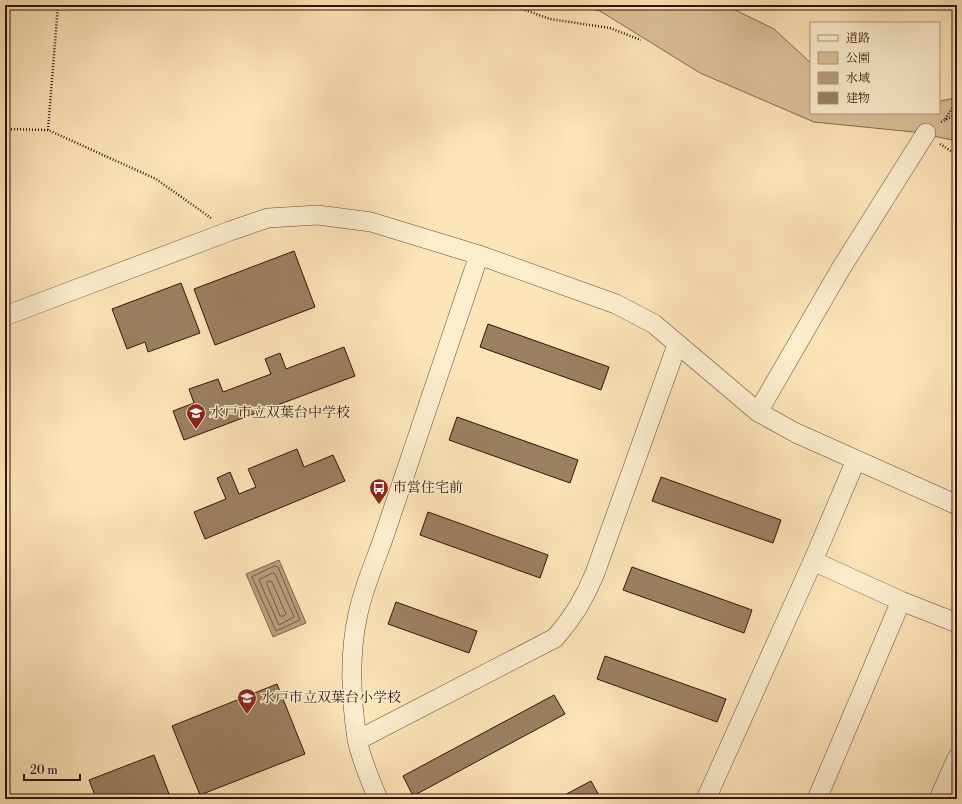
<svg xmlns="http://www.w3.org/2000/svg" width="962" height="804" font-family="'Libre Bodoni','Noto Serif JP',serif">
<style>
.green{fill:#d9c199;stroke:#846a50}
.water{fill:#b69e7c;stroke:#80664e}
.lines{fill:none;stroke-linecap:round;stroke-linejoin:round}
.shore{stroke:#725842;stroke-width:1}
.building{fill:#9a8063;stroke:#2f1308}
.minor-casing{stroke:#624834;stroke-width:20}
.path{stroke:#2f1308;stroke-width:2.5;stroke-dasharray:1 2;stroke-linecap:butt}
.minor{stroke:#fdeed0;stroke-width:19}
.labels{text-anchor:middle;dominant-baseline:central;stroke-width:3;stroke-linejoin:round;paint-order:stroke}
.poi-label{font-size:14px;fill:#2f1308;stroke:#fdeed0;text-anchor:start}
</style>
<rect width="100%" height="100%" fill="#fce5b7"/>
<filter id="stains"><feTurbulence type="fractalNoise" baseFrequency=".005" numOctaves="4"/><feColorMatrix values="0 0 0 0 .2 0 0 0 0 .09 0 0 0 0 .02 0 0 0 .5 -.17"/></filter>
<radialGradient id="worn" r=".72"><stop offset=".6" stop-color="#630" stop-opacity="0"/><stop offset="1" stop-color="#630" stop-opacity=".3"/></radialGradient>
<path class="green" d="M574 5H725L774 29 811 63V113H939V101L957 98V141L914 132 814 122 700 73 600 11Z"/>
<path class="water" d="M279 560 306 623 273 637 246 574Z"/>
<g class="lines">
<path class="shore" d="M275 566 278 567 300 620 276 631 252 577Z
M273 573 275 574 294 617 279 625 259 580Z
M268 581 272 582 286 614 284 616H280L267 584Z"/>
</g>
<path class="building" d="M294 251 315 307 215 345 194 289Z
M181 283 200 333 148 352 145 342 127 349 112 309Z
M488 324 609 367 601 390 480 347Z
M344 347 355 376 184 440 173 411 194 403 189 389 218 379 223 392 271 374 265 359 280 353 286 369Z
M457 417 578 460 570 483 449 440Z
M297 449 304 467 333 455 345 481 205 539 194 512 226 499 217 478 230 472 239 494 256 487 248 469Z
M661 477 781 520 773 543 652 501Z
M428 512 548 555 540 578 420 535Z
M632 567 752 610 744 633 623 590Z
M396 602 477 631 469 653 388 624Z
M605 656 726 699 717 722 597 679Z
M277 684 305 754 200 795 172 726Z
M554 695 565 714 413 796 403 776Z
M154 755 171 799H94L96 798 89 780Z
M591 781 601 799H557Z"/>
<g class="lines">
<g class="minor-casing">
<path id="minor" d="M5 316 230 231 268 218 318 215 371 222 479 255 616 304 654 324 758 412 796 433 957 505
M758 412 840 270 926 133
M813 561 901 601 957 623
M358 740 555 638C573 618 585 598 595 573L677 345
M378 799C370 780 361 759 357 739 351 699 349 654 358 614 363 590 373 566 382 542L479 255
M706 799 813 561 856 460
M817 799 901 601
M939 799 957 758"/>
</g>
<path class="path" d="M511 5 550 19 610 28 641 40
M945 119 957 101
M941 122 957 114
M5 129 48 130 156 179 211 218
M48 130 58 5
M940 144 957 155"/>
<use href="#minor" class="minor"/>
</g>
<defs>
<g id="school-pin" transform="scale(1)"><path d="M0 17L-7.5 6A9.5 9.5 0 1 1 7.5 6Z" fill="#8f2418" stroke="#fdeed0"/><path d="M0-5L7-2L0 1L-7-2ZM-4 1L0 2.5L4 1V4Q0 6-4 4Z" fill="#fff"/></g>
<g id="bus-pin" transform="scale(1)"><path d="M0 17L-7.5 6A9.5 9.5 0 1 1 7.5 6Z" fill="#8f2418" stroke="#fdeed0"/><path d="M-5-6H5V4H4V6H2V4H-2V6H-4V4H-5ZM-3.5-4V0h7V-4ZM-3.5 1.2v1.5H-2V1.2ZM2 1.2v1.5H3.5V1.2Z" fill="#fff"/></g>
</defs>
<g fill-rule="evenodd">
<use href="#school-pin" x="196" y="413"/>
<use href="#bus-pin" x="379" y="488"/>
<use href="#school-pin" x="247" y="698"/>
</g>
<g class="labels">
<g class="poi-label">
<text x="210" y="413">水戸市立双葉台中学校</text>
<text x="393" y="488">市営住宅前</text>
<text x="261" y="698">水戸市立双葉台小学校</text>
</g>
</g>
<rect width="962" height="804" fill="none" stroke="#fce5b7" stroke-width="20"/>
<rect x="6" y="6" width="950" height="792" fill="none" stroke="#2f1308" stroke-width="2"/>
<rect x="10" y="10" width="942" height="784" fill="none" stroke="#2f1308"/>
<rect x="810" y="22" width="130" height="92" fill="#fdeed0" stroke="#ab9680"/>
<rect x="818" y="35" width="20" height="6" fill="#fdeed0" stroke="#ab9680"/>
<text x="846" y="42" font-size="12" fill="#2f1308">道路</text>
<rect x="818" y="52" width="20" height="12" fill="#d9c199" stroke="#ab9680"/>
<text x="846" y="62" font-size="12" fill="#2f1308">公園</text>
<rect x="818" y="72" width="20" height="12" fill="#b69e7c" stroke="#ab9680"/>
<text x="846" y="82" font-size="12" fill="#2f1308">水域</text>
<rect x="818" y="92" width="20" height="12" fill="#9a8063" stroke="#ab9680"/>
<text x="846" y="102" font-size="12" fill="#2f1308">建物</text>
<path d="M24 774v6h56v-6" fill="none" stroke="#2f1308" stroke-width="2"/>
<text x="30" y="774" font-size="12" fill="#2f1308" stroke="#fdeed0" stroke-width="3" paint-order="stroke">20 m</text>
<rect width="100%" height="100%" filter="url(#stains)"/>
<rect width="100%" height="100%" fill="url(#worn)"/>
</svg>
